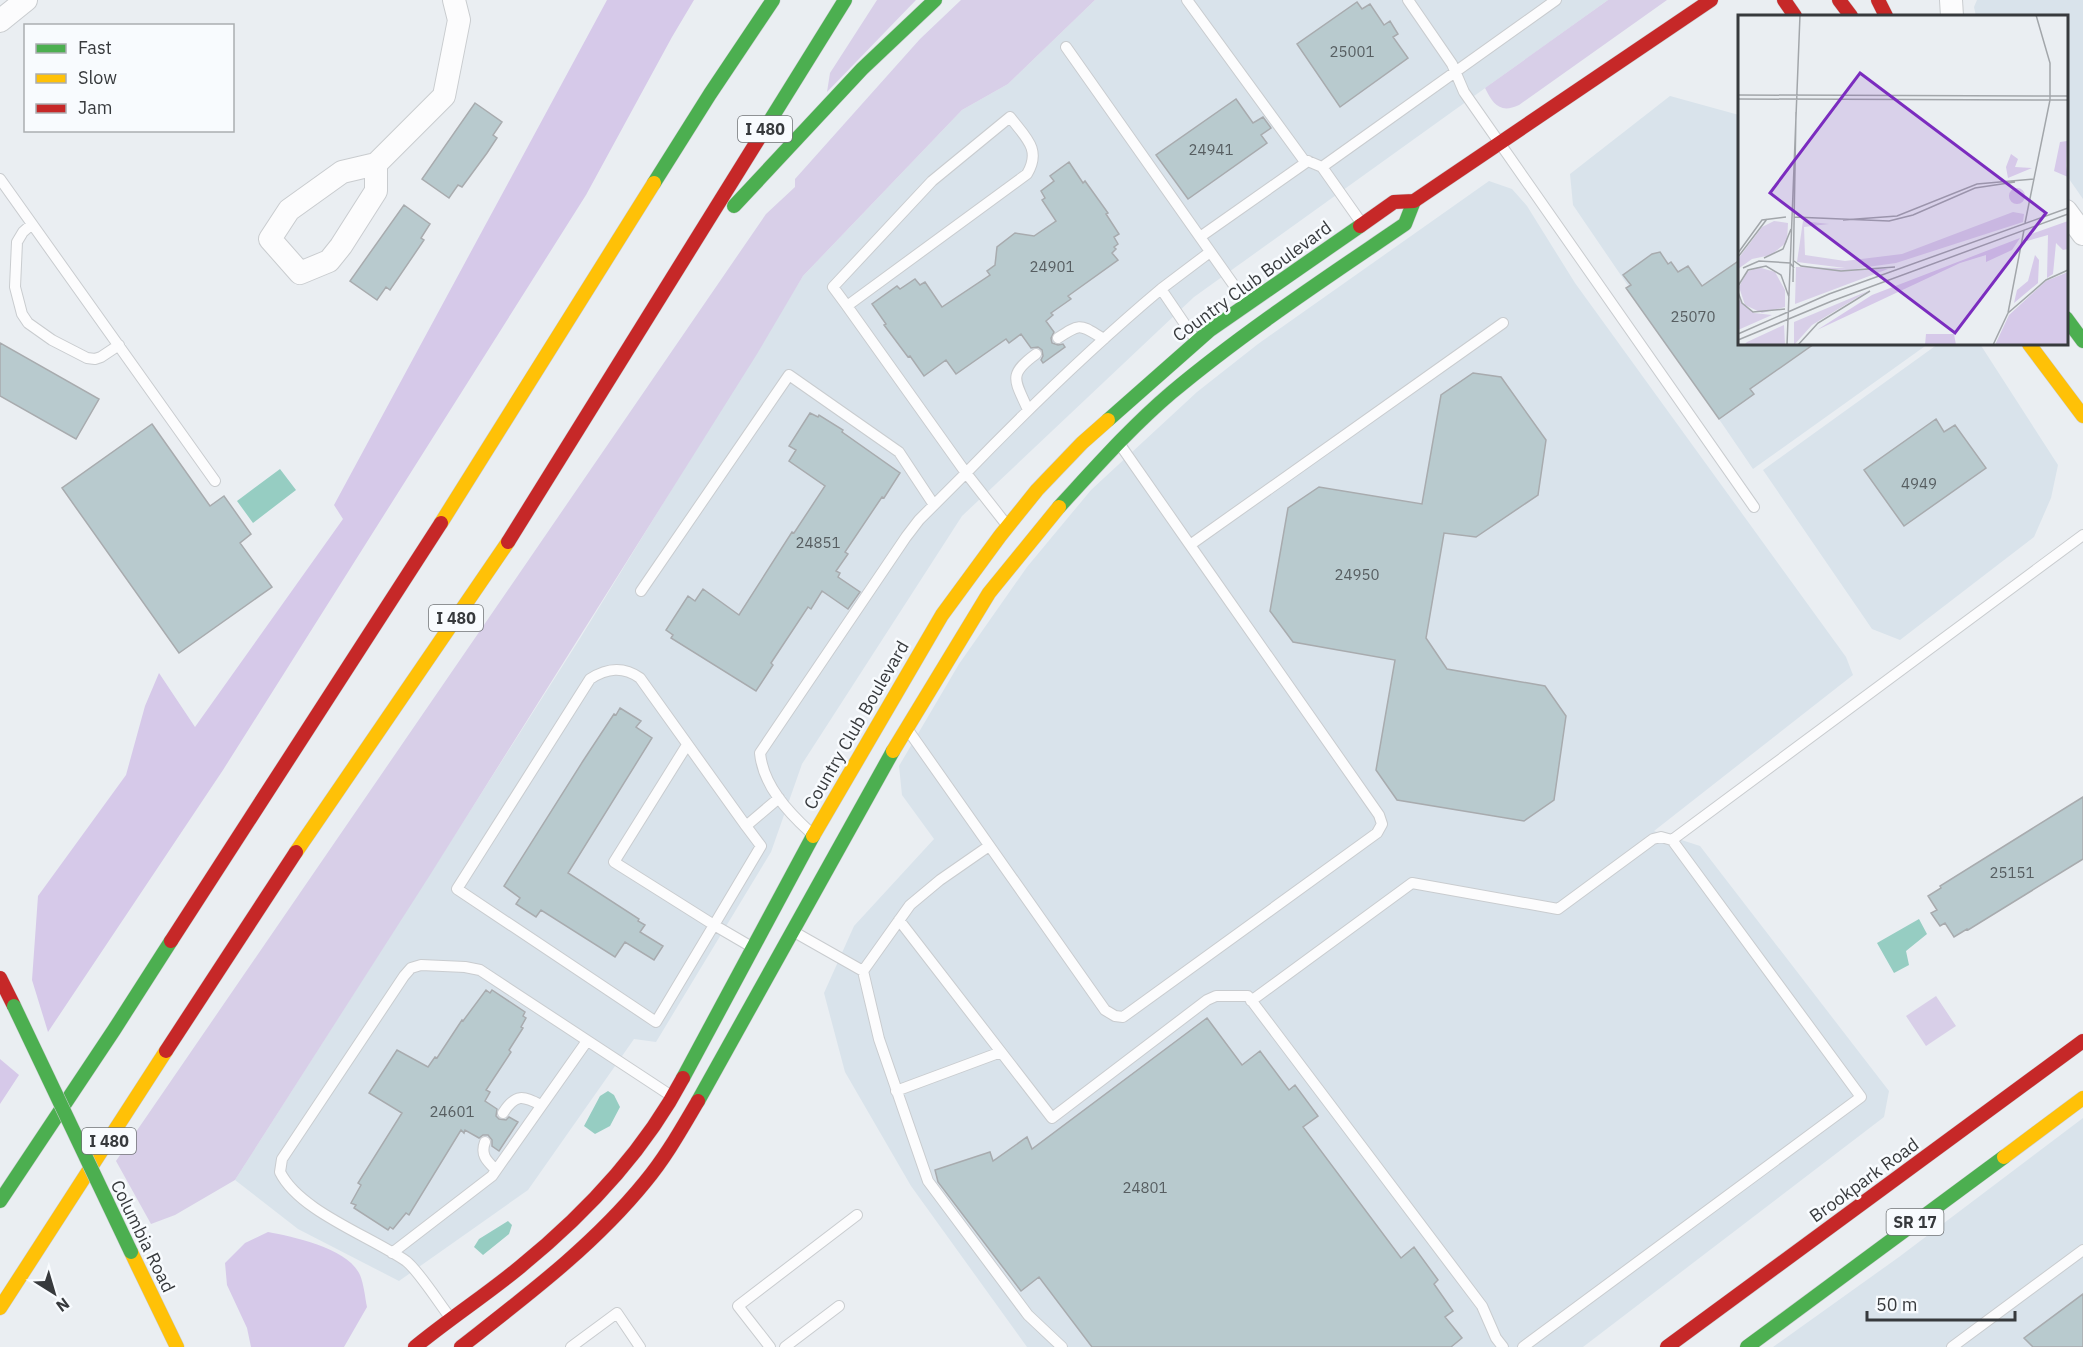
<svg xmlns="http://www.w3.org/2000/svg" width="2083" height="1347" font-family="'IBM Plex Sans',sans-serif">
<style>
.built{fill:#d9e3eb}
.green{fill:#d8cfe8}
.forest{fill:#d6c9e9}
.water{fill:#96cdc2}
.building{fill:#b8cace;stroke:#a8abae;stroke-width:1.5}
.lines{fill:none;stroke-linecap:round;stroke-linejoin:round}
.lane-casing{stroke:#c9cccf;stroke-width:12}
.street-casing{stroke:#c9cccf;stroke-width:24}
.fast-casing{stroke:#c9cccf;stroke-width:15}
.slow-casing{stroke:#c9cccf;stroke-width:15}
.jam-casing{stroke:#c9cccf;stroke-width:15}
.lane{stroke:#fcfcfd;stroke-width:10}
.street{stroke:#fcfcfd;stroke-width:22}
.fast{stroke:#4caf50;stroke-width:14}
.slow{stroke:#ffc107;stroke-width:14}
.jam{stroke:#c62828;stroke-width:14}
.fast-bridge-casing{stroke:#c9cccf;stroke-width:15;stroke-linecap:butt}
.fast-bridge{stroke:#4caf50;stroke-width:14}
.labels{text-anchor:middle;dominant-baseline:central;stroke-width:5;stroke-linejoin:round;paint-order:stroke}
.number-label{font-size:15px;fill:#575e61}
.shield{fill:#f8fbfe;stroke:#717477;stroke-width:1.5}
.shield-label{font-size:16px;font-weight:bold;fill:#373a3d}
.street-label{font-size:18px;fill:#373a3d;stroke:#f8fbfe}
.inset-road{fill:none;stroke:#a2a6aa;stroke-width:1.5}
.view{fill:#7b2cbf;fill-opacity:0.15;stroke:#7b2cbf;stroke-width:3}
.inset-edge{fill:none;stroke:#373a3d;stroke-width:3}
</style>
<rect width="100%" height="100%" fill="#eaeef2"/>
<path class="built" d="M1095 0H1608L1194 297 962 516 802 764 771 852 656 1042 634 1039 528 1190 399 1281 298 1229 235 1180 579 640 803 276 962 110 1008 84Z
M1977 0H2083V199L2067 176 2066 16H1976L1974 7Z
M1670 96 1739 115 1740 344H1928L1753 469 1573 205 1570 174Z
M1489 181 1512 189 1527 206 1575 283 1846 657 1853 675 1654 831 1700 846 1889 1091 1884 1117 1583 1347H1027L911 1186 845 1072 824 993 854 926 934 839 902 795 899 766 959 664 1027 567 1091 490 1197 392 1258 344Z
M1938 344H1980L2058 465 2051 498 2034 537 1900 640 1872 629 1763 470Z
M2083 1118V1347H1773L1899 1257Z"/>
<path class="green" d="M877 0H916L827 92 830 73Z
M961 0H1095L1008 84 962 110 803 276 757 354 430 875 235 1180 175 1215 151 1224 116 1161 766 214 795 187V179L920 39Z
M1608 0H1667L1519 105C1500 114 1493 104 1485 88Z
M1936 996 1956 1026 1926 1046 1906 1016Z"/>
<path class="forest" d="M607 0H694L672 37 586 195 223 770 48 1032 32 980 38 896 126 775 145 706 159 673 195 727 343 519 334 505Z
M0 1059 19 1075 0 1104Z
M268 1232C294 1237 348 1248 360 1275 364 1285 365 1297 367 1307L344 1347H251L247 1328 227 1285 225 1263 245 1243Z"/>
<path class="water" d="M280 469 296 490 253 523 237 501Z
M1919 919 1927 934 1906 951 1909 965 1894 973 1877 943Z
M608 1091 614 1095 620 1107 610 1126 595 1134 584 1126 600 1096Z
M508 1221 512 1225 509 1234 483 1255 474 1247 479 1239Z"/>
<path class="building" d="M1357 2 1362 9 1370 4 1384 25 1390 21 1398 34 1393 37 1408 58 1340 107 1297 44Z
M1236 99 1253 123 1263 117 1271 128 1261 135 1267 143 1188 199 1156 155Z
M475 103 502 122 493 135 497 138 487 153 462 187 458 185 449 198 422 179Z
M1069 162 1083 183 1085 181 1108 213 1106 214 1119 234 1114 237 1118 244 1114 247 1116 249 1112 253 1118 260 1068 296 1071 299 1051 313 1053 315 1046 321 1054 332 1051 338 1052 343 1058 345 1063 344 1065 347 1043 363 1041 360 1043 356 1042 350 1038 347 1031 348 1021 334 1009 343 1006 339 956 374 946 360 924 376 910 356 908 357 884 325 886 324 872 304 897 286 900 289 915 279 920 285 925 282 942 307 990 275 987 271 995 265 997 247 1015 233 1034 236 1056 221 1042 200 1045 198 1041 191 1054 181 1050 176Z
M404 205 430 224 421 238 424 240 390 290 386 287 377 300 350 281Z
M1660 252 1668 264 1671 262 1678 272 1688 266 1702 286 1740 260V344H1814L1750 389 1754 394 1719 419 1626 288 1631 285 1623 275 1652 254Z
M0 343 99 399 76 439 0 396Z
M1473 373 1501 377 1546 440 1538 495 1476 537 1444 533 1426 638 1447 669 1545 686 1566 716 1554 800 1524 821 1397 800 1376 770 1395 660 1293 642 1270 611 1288 508 1319 487 1422 504 1441 395Z
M810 413 818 417 819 415 843 430 842 432 900 473 884 498 882 497 845 552 848 554 836 571 840 573 838 577 860 592 848 609 822 591 811 609 808 607 771 663 773 665 756 691 671 638 673 635 666 630 688 596 695 601 703 589 739 615 792 532 794 533 825 486 789 461 796 450 789 446Z
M1936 419 1944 432 1955 425 1986 468 1904 526 1864 470Z
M152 424 210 506 224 496 251 534 240 543 272 587 179 653 62 488Z
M620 708 641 721 636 727 652 738 568 873 639 919 638 921 645 925 640 932 663 946 654 960 625 942 615 957 541 910 536 917 516 904 520 898 504 886 583 761 614 714 616 715Z
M2083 797V859L1968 930 1967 929 1954 937 1945 923 1940 926 1931 913 1937 910 1928 896 1941 888 1940 886Z
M486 990 490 993 492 990 525 1012 523 1016 526 1018 521 1027 523 1028 509 1050 511 1052 486 1090 490 1092 485 1101 497 1109 496 1116 499 1119 506 1120 509 1117 518 1122 499 1151 492 1146V1140L488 1135H483L479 1138 465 1130 464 1133 461 1130 409 1215 406 1213 393 1229 390 1227 388 1230 354 1208 356 1205 351 1203 361 1185 358 1183 402 1113 369 1093 397 1050 428 1067 435 1057 437 1058 462 1020 463 1021Z
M1207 1018 1242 1065 1260 1051 1289 1090 1295 1085 1318 1116 1303 1127 1401 1258 1414 1247 1438 1280 1434 1284 1453 1311 1445 1317 1462 1338 1451 1347H1092L1039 1277 1021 1291 938 1182 935 1170 990 1152 993 1161 1027 1137 1032 1149Z
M2083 1294V1347H2033L2024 1338Z"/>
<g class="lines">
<g class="lane-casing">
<path id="lane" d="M1187 0 1303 159 1322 167
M1408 0 1452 64 1464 92 1754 507
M1066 47 1245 301
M0 179 215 481
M1360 221 1322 167 1556 0
M32 224 23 232 17 242 15 287 22 314 28 323 52 340 87 358 95 359 101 357 119 345
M1200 237 1308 161
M1058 338C1082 322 1080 325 1104 339
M1195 339 1161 289 1210 252
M1028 410C1015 380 1007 375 1036 354
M1121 446 1190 545 1503 323
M1006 524 966 473C1028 409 1092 347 1161 289
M641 591 789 375 899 452 934 505
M908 730 1105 1010 1115 1016 1123 1017 1377 833 1382 824 1379 815 1190 545
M687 745 614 862 714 925 656 1022 457 889 590 679C607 668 623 666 640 678L746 826
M810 832C788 812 763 785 760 753L906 537 919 520 966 473 847 306 1027 174C1042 149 1025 137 1010 117L932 181 833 287 847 306
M899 920 1052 1118 1207 1000 1216 996H1248L1482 1306 1496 1338 1503 1347
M796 933 863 971 910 905 940 880 989 846
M750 946 714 925 761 846 746 826 779 798
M863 971 879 1039 928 1181 1028 1315 1062 1347
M1251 1001 1412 883 1558 909 1653 839 1661 837 1672 840
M896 1091 1001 1052
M503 1113C516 1093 523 1096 541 1105
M485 1142C480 1155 487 1161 496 1170
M392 1253 492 1176 587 1041
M449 1316C439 1303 418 1270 406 1261 370 1236 299 1211 280 1172L282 1159 404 976 411 968 421 965 465 967 480 970 670 1095
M571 1347 617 1313 640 1347
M770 1347 738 1306 857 1215
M785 1347 839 1306
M1523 1347 1861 1097 1672 840 2083 535
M1952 1347 2083 1250"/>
</g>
<g class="street-casing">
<path id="street" d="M1951 0 1952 16
M0 21 26 0
M376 164V191L341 246 329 261 300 273 270 239 289 210 342 172 376 164 444 96 459 20 454 0
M2066 211 2083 234"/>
</g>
<g class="fast-casing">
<path id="fast" d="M766 127 845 0
M654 183 710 94 773 0
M734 206 862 69 935 0
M2066 318 2083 341
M1108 420 1210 330 1360 226
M1059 507C1095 468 1131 427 1171 393 1245 331 1326 278 1405 224L1414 201
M683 1078 813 836
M698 1101 893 751
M0 1201 114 1030 171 941
M1747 1347 2004 1157"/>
</g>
<g class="slow-casing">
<path id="slow" d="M2029 344 2083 416
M441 523 654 183
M893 751 989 593 1059 507
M813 836 942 615 1000 536 1037 490 1082 443 1108 420
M296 852 508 542
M2004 1157 2083 1098
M131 1252 177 1347
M0 1308 166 1051"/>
</g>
<g class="jam-casing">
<path id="jam" d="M1784 0 1795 16
M1839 0 1851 16
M1878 0 1886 16
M1360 226 1394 202 1414 201 1711 0
M508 542 766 127
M171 941 441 523
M0 978 14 1006
M166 1051 296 852
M415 1347C449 1319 486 1295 520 1267 585 1214 644 1152 683 1078
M461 1347C526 1296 593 1246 645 1182 666 1157 682 1128 698 1101
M1667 1347 2083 1041"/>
</g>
<use href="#lane" class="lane"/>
<use href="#street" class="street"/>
<use href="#fast" class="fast"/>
<use href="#slow" class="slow"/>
<use href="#jam" class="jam"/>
<g class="fast-bridge-casing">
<path id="fast-bridge" d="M14 1006 131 1252"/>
</g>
<use href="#fast-bridge" class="fast-bridge"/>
</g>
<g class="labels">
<g class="number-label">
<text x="1352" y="51">25001</text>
<text x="1211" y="149">24941</text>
<text x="1052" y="266">24901</text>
<text x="1693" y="316">25070</text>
<text x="1919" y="483">4949</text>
<text x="818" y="542">24851</text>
<text x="1357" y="574">24950</text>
<text x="2012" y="872">25151</text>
<text x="452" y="1111">24601</text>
<text x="1145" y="1187">24801</text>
</g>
<g class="shield">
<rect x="738" y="116" width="54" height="26" rx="4.5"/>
<rect x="429" y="605" width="54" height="26" rx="4.5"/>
<rect x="82" y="1128" width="54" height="26" rx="4.5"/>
<rect x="1886.5" y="1209" width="57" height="26" rx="4.5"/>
</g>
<g class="shield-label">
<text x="765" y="129">I 480</text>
<text x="456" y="618">I 480</text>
<text x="109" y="1141">I 480</text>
<text x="1915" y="1222">SR 17</text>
</g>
<g class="street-label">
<text transform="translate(1252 281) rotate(-36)">Country Club Boulevard</text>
<text transform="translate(856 725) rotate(-60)">Country Club Boulevard</text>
<text transform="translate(1864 1180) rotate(-36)">Brookpark Road</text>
<text transform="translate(143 1236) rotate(64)">Columbia Road</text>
</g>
</g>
<g transform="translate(1738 15)">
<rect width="330" height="330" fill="#eaeef2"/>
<path d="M275 197 286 199 285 207 158 248 115 254 59 247 65 206 91 209 66 212 67 240 107 246 164 239ZM36 206 50 208 49 227 33 240 14 244 0 254V244L24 212ZM20 252 37 257 47 275V292L24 298 7 290 1 272 9 257ZM58 252 150 254 57 289ZM130 276 74 310 56 330V307ZM0 284 16 298 34 300 0 315ZM46 310 47 330H6L9 327Z" fill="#d8cfe8"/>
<path d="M329 126 328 151 330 162 316 156 322 127ZM273 139 280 144 277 152 294 153 270 163 268 152ZM271 181a8 8 0 1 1 16 0a8 8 0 1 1-16 0ZM330 206V234L325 235 318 228 315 259 309 263 310 220 289 226 288 221ZM282 223 274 235 248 247V240L222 248 79 315 134 280ZM297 240 301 245 300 268 276 288 279 275 290 266ZM330 257V330H257L271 300 308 266ZM188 319H216L218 330H187Z" fill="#d6c9e9"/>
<path class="inset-road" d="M0 80 330 81M0 84 330 85M56 202 151 206 175 200 237 173 277 167M105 205 159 201 239 169 296 164M287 208 312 85V48L298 0M0 238 24 205 48 202M0 242 29 204M26 243 45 234 53 214M56 246 63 251 103 256 157 252M5 253 21 246 52 248 56 253M55 267 58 97M0 271 10 255 28 251 43 260 51 282M0 277 4 288 15 297 47 294M270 298 308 265 330 255M0 319 91 279 330 193M0 325 94 286 330 199M49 330 62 0M60 330 80 308 132 276M255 330 270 298 286 215"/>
<path class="view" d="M122 58 308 198 217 318 32 178Z"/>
<rect width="330" height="330" class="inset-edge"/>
</g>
<rect x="24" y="24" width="210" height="108" fill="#f8fbfe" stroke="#abaeb1" stroke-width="1.5"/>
<rect x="36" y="44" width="30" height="9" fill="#4caf50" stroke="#abaeb1" stroke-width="1.5"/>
<text x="78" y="54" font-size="18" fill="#373a3d">Fast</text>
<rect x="36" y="74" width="30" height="9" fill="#ffc107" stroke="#abaeb1" stroke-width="1.5"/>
<text x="78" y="84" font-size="18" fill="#373a3d">Slow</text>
<rect x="36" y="104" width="30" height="9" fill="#c62828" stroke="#abaeb1" stroke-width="1.5"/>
<text x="78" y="114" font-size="18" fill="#373a3d">Jam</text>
<g transform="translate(54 1293) rotate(143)" stroke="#f8fbfe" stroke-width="4.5" paint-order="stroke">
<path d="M0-4.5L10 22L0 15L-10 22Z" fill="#373a3d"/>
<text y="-9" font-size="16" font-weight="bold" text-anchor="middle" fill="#373a3d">N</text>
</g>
<path d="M1867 1311v9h148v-9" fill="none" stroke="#373a3d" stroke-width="3"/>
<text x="1876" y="1311" font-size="18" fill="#373a3d" stroke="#f8fbfe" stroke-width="4.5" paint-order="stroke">50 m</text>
</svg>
